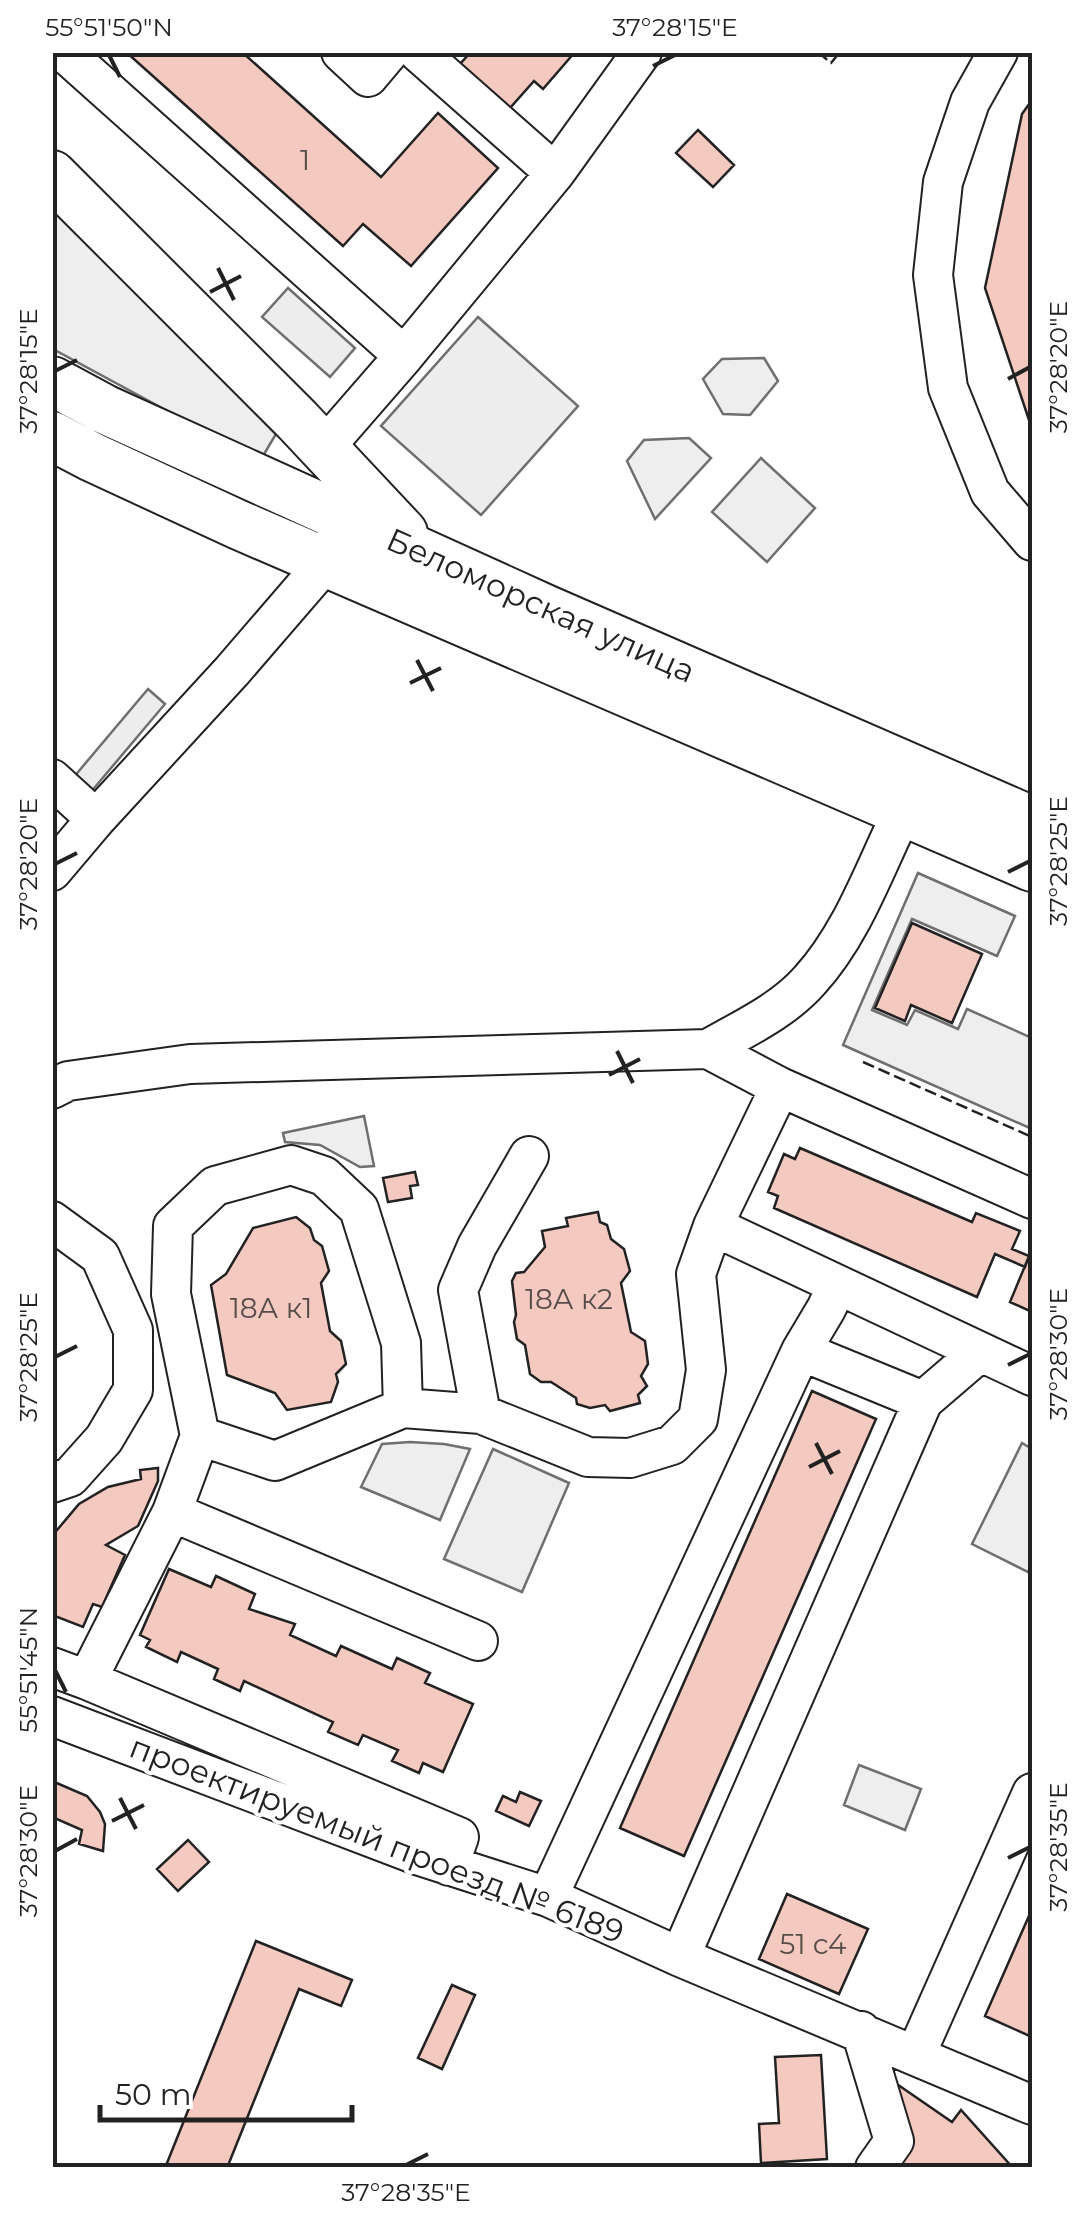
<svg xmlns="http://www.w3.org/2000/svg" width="1085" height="2220" font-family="Montserrat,sans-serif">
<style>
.green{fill:#eee;stroke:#6f6f6f;stroke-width:2.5}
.parking{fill:#ededed;stroke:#6f6f6f;stroke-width:2.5}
.building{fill:#f3c9c0;stroke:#222;stroke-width:2.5}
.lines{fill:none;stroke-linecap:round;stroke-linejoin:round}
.minor-casing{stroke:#222;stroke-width:42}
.major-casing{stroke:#222;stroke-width:52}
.minor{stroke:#fff;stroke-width:38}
.major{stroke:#fff;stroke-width:48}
.fence{stroke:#222;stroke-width:2.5;stroke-dasharray:12 5;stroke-linecap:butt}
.ticks{fill:none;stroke:#222;stroke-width:4}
.labels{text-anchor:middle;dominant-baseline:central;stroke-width:8;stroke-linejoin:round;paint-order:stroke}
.number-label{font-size:28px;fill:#564c4a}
.street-label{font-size:32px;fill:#222;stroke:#fff}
.neatline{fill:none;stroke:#222;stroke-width:4}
.ticks-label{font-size:25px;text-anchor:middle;fill:#222}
</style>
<rect width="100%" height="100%" fill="#fff"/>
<path class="green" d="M52 209 276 434 260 461 53 349Z
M764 358 778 381 750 415 723 414 703 379 722 359Z
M689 438 711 458 655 519 627 461 644 440Z
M761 458 815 508 767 562 712 512Z
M918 873 1015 916 997 956 912 919 872 1010 907 1025 915 1010 958 1029 967 1009 1032 1038V1129L843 1045Z
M364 1116 374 1166 360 1167 320 1145 285 1142 283 1133Z
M410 1442 444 1444 470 1449 440 1520 361 1487 382 1444Z
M1022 1443 1032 1449V1562L1028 1572 972 1544Z
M493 1449 569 1483 522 1592 444 1559Z
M859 1765 921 1789 905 1830 844 1805Z"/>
<path class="parking" d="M288 288 355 348 330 377 262 317Z
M478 317 578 406 481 515 381 426Z
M148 689 165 704 90 793 73 778Z"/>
<path class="building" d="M126 52H242L381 177 438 113 498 168 411 266 363 224 343 246Z
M471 52H575L543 89 534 81 510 108 460 64Z
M1032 100V429L985 288 1022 114Z
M698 130 734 165 713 187 676 153Z
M912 923 982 954 952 1023 911 1005 905 1021 875 1008Z
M800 1148 972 1222 976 1213 1020 1231 1012 1249 1029 1256 1025 1267 995 1254 977 1297 774 1208 778 1196 768 1192 784 1154 795 1159Z
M415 1172 418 1185 410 1186 412 1198 388 1202 383 1178Z
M598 1212 600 1222 607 1225 611 1239 624 1249 630 1271 621 1283 631 1332 645 1341 648 1364 641 1376 647 1386 638 1395 640 1403 610 1411 605 1405 590 1408 577 1404 576 1398 551 1382H541L530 1374 525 1345 517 1339 514 1322 516 1315 512 1281 516 1273 524 1272 545 1247 542 1231 568 1226 566 1218Z
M296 1217 310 1228 314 1240 322 1246 329 1271 321 1283 330 1331 341 1341 346 1364 336 1374 338 1382 331 1402 287 1410 275 1393 227 1375 211 1285 226 1274 253 1228Z
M1032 1249V1312L1010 1302Z
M812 1391 876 1419 684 1856 620 1828Z
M158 1468V1481L138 1526 106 1545 125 1555 102 1607 93 1604 83 1627 52 1615V1536L79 1504 108 1487 141 1479 140 1470Z
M169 1569 211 1587 216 1576 255 1594 249 1609 295 1624 290 1635 336 1656 341 1646 392 1669 397 1658 430 1673 425 1683 473 1704 443 1772 423 1763 419 1773 392 1761 398 1750 363 1735 358 1745 328 1732 333 1722 244 1681 240 1691 214 1679 218 1669 181 1652 177 1662 146 1647 150 1640 140 1635Z
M52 1781 87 1796 100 1812 105 1824 103 1851 79 1844 82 1830 52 1817Z
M520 1792 541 1801 529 1826 496 1811 503 1796 516 1802Z
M188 1840 209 1862 178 1891 157 1869Z
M787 1894 868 1929 839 1994 759 1959Z
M1032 1909V2037L985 2016Z
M256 1941 352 1980 341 2006 299 1989 227 2168H165Z
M452 1985 475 1995 442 2069 418 2058Z
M821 2055 827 2159 761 2163 759 2124 779 2123 775 2057Z
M891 2080 952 2122 961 2110 1013 2168H868Z"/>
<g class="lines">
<g class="minor-casing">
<path id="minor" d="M64 52 404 356
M341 52 368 77 389 52
M418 52 555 173
M998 52 970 102 943 182 933 275 948 388 990 492 1032 541
M324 448 404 356 555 173 642 52
M52 779 96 819
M52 871 96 819 232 671 326 562 336 539
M708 1049C743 1029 783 1011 810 980 853 933 875 867 903 811
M52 1089 68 1081 190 1064 708 1049 780 1087
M529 1156 477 1246 458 1290 481 1414 588 1457 630 1458 672 1445 698 1419 706 1370 696 1274 713 1226
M1032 1199 780 1087 713 1226 1032 1376
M52 1221 100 1256 133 1330V1390L104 1439 70 1477 52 1483
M801 1351 826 1309 837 1286
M923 1401 980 1352
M200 1436 171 1294 173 1226 215 1186 291 1165 324 1176 359 1209 401 1343 403 1408
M172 1512 200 1436 275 1461 403 1408 481 1414
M52 1667 87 1680 172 1512 478 1641
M87 1680 459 1837 449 1866
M52 1716 420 1856 548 1897 680 1957 1032 2105
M548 1897 801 1351 923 1401 680 1957
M861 2031 894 2141 875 2168
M916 2054 1032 1793"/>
</g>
<g class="major-casing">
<path id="major" d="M52 175 297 420 403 533
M52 381 104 409 545 609 1032 821
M52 436 92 457 239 525 1032 867"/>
</g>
<use href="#minor" class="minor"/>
<use href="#major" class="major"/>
<path class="fence" d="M818 52 831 63 840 52
M863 1062 1032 1137"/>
</g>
<path class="ticks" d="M109 55 120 77M653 66 675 55M218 268 234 300M210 292 241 276M55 371 77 360M1008 379 1030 367M417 660 433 691M410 683 441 668M55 864 77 853M1008 872 1030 861M617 1051 633 1083M609 1075 640 1059M55 1357 77 1346M1008 1365 1030 1354M816 1443 832 1474M809 1467 840 1451M55 1670 66 1692M120 1798 136 1829M112 1821 144 1805M55 1851 77 1839M1008 1858 1030 1847M406 2165 428 2154"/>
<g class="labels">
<g class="number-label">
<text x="305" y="160">1</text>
<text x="569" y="1299">18А к2</text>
<text x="271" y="1308">18А к1</text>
<text x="813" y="1944">51 с4</text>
</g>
<g class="street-label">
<text transform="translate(541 605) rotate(24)">Беломорская улица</text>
<text transform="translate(377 1839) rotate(21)">проектируемый проезд № 6189</text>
</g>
</g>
<rect width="1085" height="2220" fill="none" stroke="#ffffff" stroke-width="110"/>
<path d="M100 2105v15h252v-15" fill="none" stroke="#222222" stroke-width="5"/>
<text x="115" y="2105" font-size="30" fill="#222222" stroke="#ffffff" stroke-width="8" paint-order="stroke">50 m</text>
<rect x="55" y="55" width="975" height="2110" class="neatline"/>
<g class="ticks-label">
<text x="109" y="36">55°51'50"N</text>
<text x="675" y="36">37°28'15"E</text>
<text transform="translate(1058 367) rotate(-90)" y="9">37°28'20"E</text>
<text transform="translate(28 371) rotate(-90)" y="9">37°28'15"E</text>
<text transform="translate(1058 861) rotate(-90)" y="9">37°28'25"E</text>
<text transform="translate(28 864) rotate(-90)" y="9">37°28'20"E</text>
<text transform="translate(1058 1354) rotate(-90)" y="9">37°28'30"E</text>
<text transform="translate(28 1357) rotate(-90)" y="9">37°28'25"E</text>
<text transform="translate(28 1670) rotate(-90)" y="9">55°51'45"N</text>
<text transform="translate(1058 1847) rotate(-90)" y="9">37°28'35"E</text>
<text transform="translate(28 1851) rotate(-90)" y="9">37°28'30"E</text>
<text x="406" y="2201">37°28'35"E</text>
</g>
</svg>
